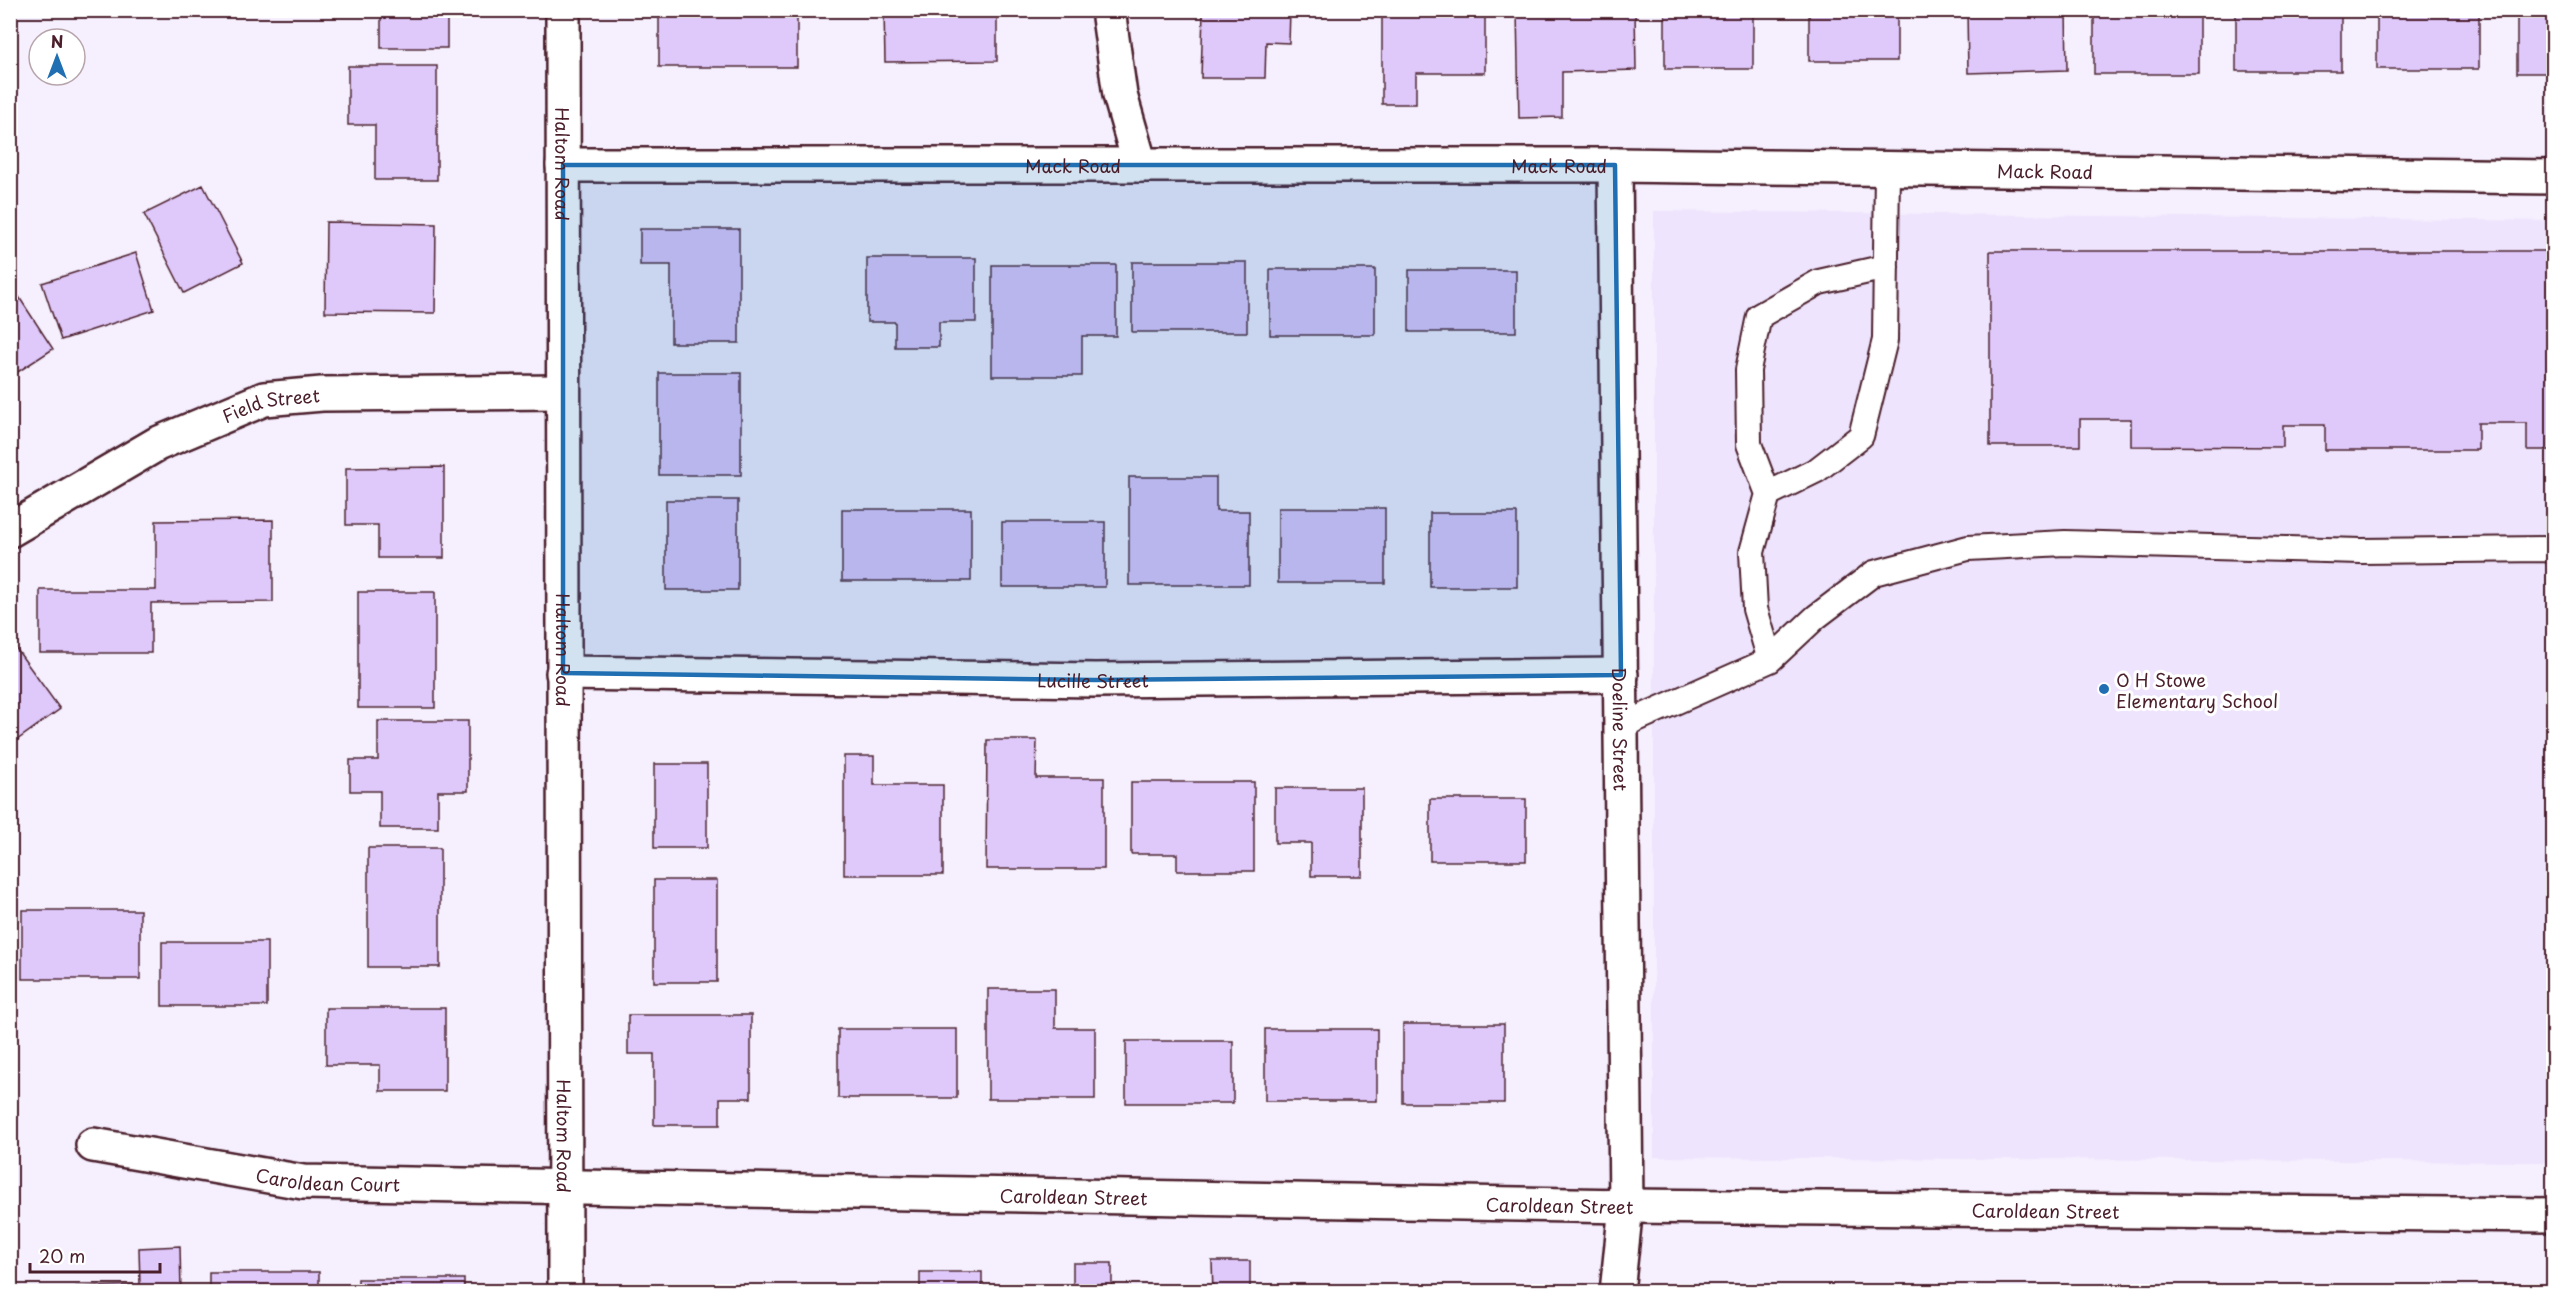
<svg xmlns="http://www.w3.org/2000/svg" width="2564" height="1302" font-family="'Playpen Sans',sans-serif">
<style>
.built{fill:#eee4fd}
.building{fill:#dfc9fa;stroke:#4a1f2b;stroke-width:1.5}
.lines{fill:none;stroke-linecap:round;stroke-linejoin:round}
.service-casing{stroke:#4a1f2b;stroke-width:28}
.minor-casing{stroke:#4a1f2b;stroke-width:38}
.secondary-casing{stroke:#4a1f2b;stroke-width:38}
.service{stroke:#fff;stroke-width:24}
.minor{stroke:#fff;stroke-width:33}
.secondary{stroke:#fff;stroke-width:33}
.marked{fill:#1f6fb2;fill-opacity:0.2;stroke:#1f6fb2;stroke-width:4.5;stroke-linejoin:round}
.poi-dot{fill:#1f6fb2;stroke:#fff;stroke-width:2}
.labels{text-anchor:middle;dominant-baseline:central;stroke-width:6;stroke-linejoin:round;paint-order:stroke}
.street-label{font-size:18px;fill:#4a1f2b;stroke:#fff}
.poi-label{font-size:18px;fill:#4a1f2b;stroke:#fff;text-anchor:start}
</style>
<rect width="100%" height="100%" fill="#f5effe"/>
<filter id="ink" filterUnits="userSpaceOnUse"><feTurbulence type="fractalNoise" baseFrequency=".0167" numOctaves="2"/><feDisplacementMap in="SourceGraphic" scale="12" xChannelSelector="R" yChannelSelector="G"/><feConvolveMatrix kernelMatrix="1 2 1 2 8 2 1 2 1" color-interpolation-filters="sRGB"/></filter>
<g filter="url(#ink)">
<path class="built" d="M1654 211 2553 221V1162L1654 1157Z"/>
<path class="building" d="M352 10H447V48H381V14H352Z
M659 10H797V67H659Z
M884 10H997V61L885 62Z
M1172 10H1290L1289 43 1266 42 1265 78H1201L1203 12Z
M1382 10H1485V73H1416V104H1382Z
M1517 10H1635L1636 70 1562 72V117L1519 118Z
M1665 10H1753V69H1665Z
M1809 10H1897V61H1809Z
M1967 10H2066L2067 70 1968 73Z
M2094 10H2199V74H2094Z
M2236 10H2341V71H2236Z
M2377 10H2479V69H2377Z
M2517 13H2554V73H2517Z
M348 66H437V180H375V125H348Z
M203 185 243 263 184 293 144 214Z
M326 222 436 224 435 313 325 312Z
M640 229H739V343H671V265H640Z
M1990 251H2554V450H2527V423H2478V450H2325V425H2283V447L2131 446V419H2080V446H1990Z
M136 253 154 310 61 340 42 283Z
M867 258H976V322H939V347H895V322H867Z
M1132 262H1247V332H1132Z
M992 265H1116V336H1082V376H992Z
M1270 269H1375V335H1270Z
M1409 270H1516V332H1409Z
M19 297 53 349 10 377V303Z
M659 373H741V475H659Z
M444 467V558H378V525H346V468Z
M1129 477H1216V511H1249V585H1129Z
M666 500H738V590H666Z
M1278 508H1385V583H1278Z
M842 509H971V581H842Z
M1430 513H1517V587H1430Z
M273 520V602L151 603V653H40V590H156V521Z
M1002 522H1105V587H1002Z
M358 592H435V708H358Z
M10 640 60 709 10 745Z
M378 721H468V791H438V828H380V791H350V760H378Z
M987 740H1037L1036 778H1104V869H986Z
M844 756H874V785H943V875H844Z
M654 764H707V848H654Z
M1131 782H1254V871H1177V854H1131Z
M1275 788H1362V876H1311V843H1275Z
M1430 799H1526V861H1430Z
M368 848H440V967H368Z
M654 880H717V982H654Z
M22 910H140V979H22Z
M162 942H267V1006H162Z
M988 989H1055V1028H1095V1099H988Z
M326 1008H445V1091H380V1065H326Z
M628 1015H751V1098H720V1125H654V1054H628Z
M1403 1024H1504V1103H1403Z
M838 1029H957V1098H838Z
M1265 1029H1377V1101H1265Z
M1126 1041H1233V1103H1126Z
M180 1246 181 1292H76V1287L140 1285 139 1248Z
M1212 1261H1250V1292H1213Z
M1073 1263H1112V1292H1073Z
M209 1272H319V1292H209Z
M920 1272H982V1292H920Z
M10 1278 24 1292H10Z
M358 1279H464V1292H358Z
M1434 1290H1499V1292H1434Z"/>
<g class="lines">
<g class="service-casing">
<path id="service" d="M1768 494 1749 444 1748 370 1759 316 1819 282 1886 267
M1770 660 1816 617 1874 573 1968 548 2065 543 2361 551 2545 549 2554 551
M1621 726 1770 660 1755 609 1752 552 1768 494 1817 470 1861 436 1885 340 1887 169"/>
</g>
<g class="minor-casing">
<g id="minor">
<path d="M1108 10 1120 95 1140 165"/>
<path id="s1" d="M563 165H1615L2554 177"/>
<path id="s2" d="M1615 165 1626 1206 1617 1292"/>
<path id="s3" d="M10 530 157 444 264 399 322 394 563 392"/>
<path id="s4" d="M563 673 1095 680 1621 675"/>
<path id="s5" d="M93 1145 303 1182 1626 1206 2554 1215"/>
</g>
</g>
<g class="secondary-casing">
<g id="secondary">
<path id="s6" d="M563 10 565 1292"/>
</g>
</g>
<use href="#service" class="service"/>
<use href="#minor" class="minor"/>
<use href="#secondary" class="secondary"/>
</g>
</g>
<path class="marked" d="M563 165H1615L1621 675 1095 680 563 673Z"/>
<circle class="poi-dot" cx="2104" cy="689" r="6"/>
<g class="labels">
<g class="street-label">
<text stroke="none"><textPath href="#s6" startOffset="154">Haltom Road</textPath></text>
<text stroke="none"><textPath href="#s1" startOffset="510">Mack Road</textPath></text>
<text stroke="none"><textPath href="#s1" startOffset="996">Mack Road</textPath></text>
<text stroke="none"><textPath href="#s1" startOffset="1482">Mack Road</textPath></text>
<text stroke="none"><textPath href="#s3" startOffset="292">Field Street</textPath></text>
<text stroke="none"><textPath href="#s6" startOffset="640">Haltom Road</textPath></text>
<text stroke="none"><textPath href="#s4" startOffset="530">Lucille Street</textPath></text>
<text stroke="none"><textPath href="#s2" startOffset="564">Doeline Street</textPath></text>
<text stroke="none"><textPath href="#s6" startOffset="1126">Haltom Road</textPath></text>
<text stroke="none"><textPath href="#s5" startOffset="238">Caroldean Court</textPath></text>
<text stroke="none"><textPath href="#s5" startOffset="984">Caroldean Street</textPath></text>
<text stroke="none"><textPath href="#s5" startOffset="1470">Caroldean Street</textPath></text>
<text stroke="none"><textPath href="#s5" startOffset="1956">Caroldean Street</textPath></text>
</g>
<g class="poi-label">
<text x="2116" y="679">O H Stowe<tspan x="2116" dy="21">Elementary School</tspan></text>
</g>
</g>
<rect width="2564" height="1302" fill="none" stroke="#fff" stroke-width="36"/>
<rect x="18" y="18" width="2528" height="1266" fill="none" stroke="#4a1f2b" stroke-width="2" filter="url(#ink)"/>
<g transform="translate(57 57)"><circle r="28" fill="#ffffff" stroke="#b7a5aa" stroke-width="1.5"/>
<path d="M0-4.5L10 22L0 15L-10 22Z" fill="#1f6fb2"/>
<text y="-9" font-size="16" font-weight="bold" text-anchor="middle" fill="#4a1f2b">N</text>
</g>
<path d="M30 1263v9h130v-9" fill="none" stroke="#4a1f2b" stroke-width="3"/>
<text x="39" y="1263" font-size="18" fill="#4a1f2b" stroke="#ffffff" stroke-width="4.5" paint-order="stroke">20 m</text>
</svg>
